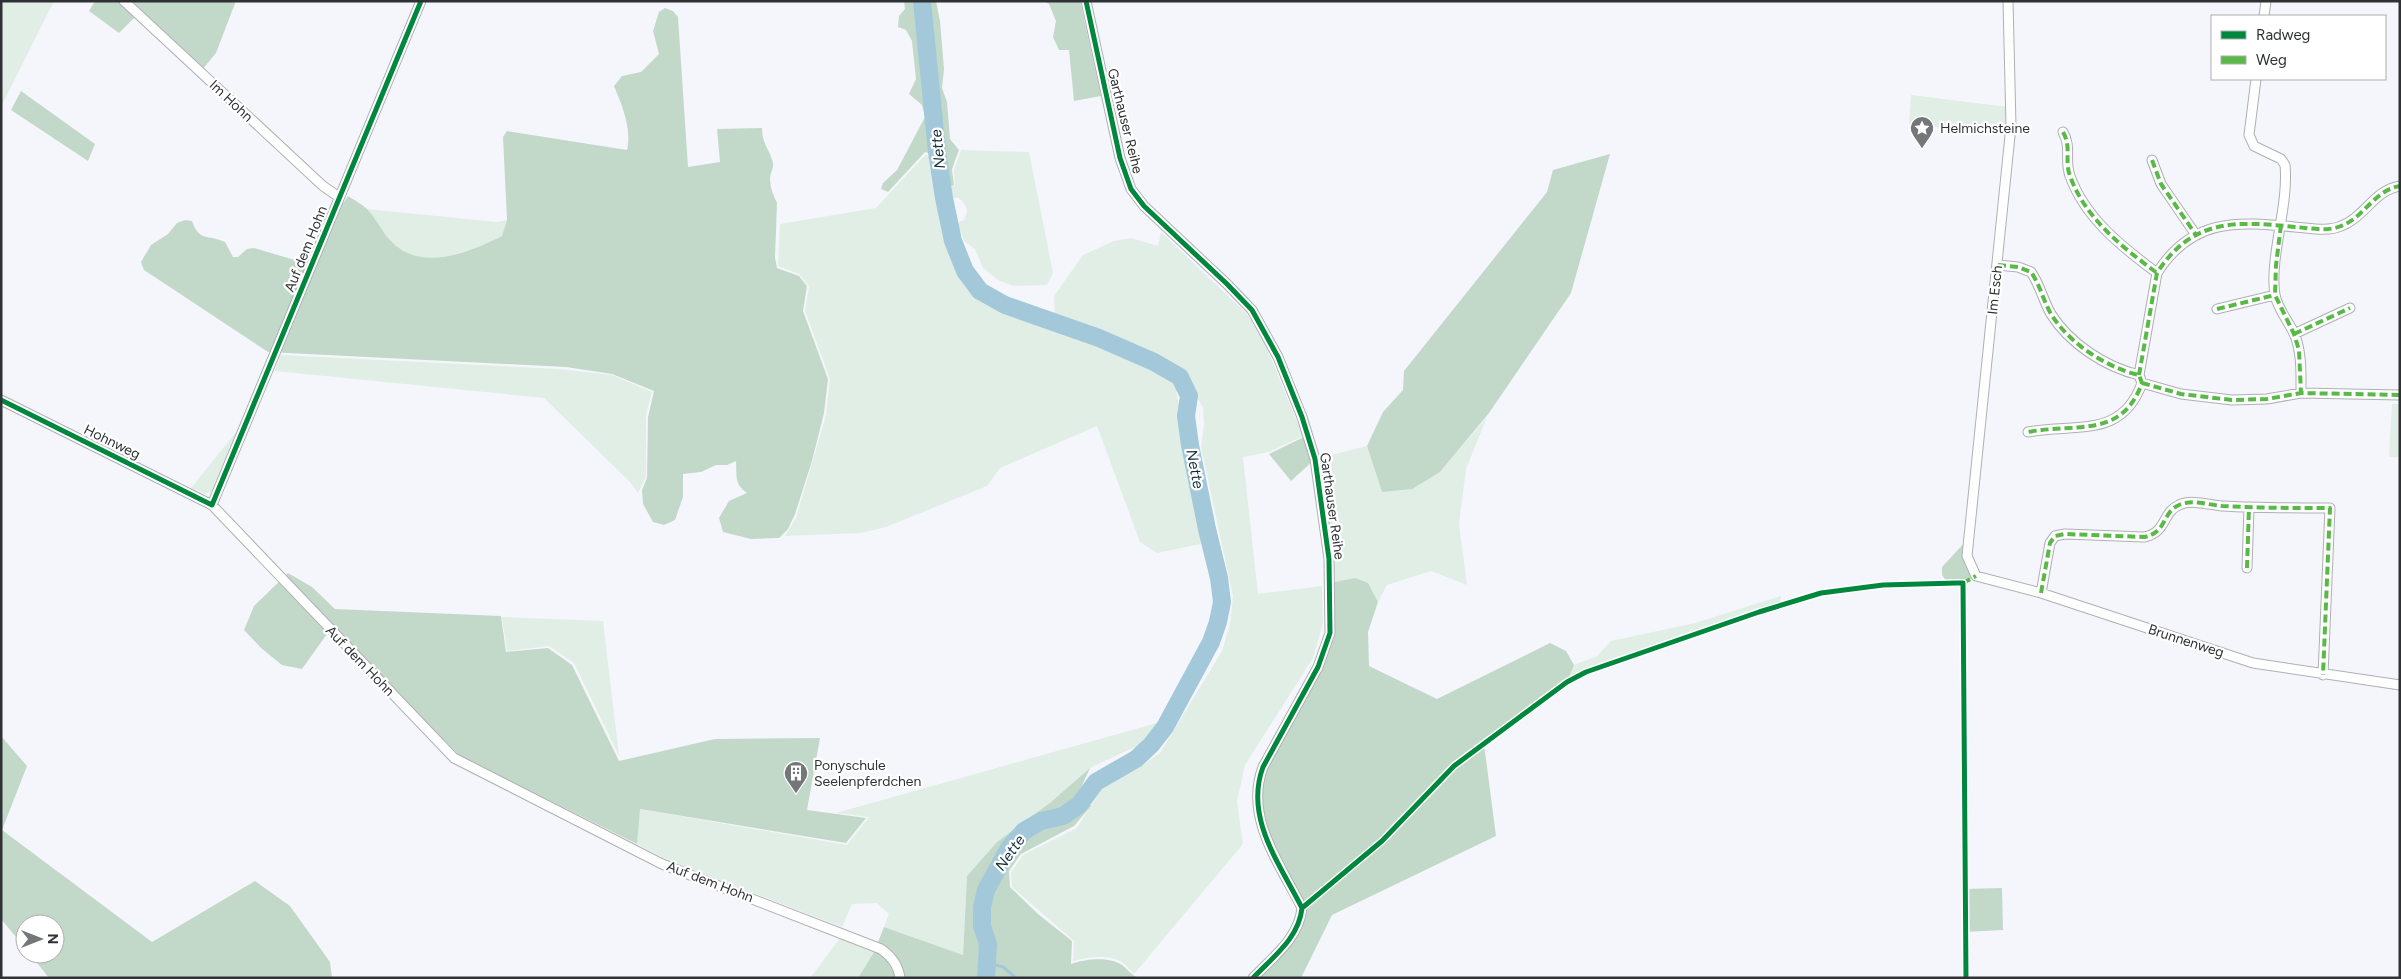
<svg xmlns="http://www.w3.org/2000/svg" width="2401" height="979" font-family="Figtree,sans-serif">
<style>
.green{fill:#e0eee5}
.forest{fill:#c2d9ca}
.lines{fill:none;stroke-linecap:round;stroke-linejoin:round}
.stream{stroke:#a2c8da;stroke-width:3}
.river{stroke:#a2c8da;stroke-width:18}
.minor-casing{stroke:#afb0b5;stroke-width:11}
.minor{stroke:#fefefe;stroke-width:9}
.quiet{stroke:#58b947;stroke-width:4;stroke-dasharray:8 4;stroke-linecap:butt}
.cycleway-casing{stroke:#fff;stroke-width:8}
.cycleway{stroke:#00873e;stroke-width:5}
.labels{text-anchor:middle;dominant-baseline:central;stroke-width:4.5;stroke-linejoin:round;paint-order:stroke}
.street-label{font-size:14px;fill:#303135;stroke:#fff}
.poi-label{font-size:14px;fill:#303135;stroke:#fff;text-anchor:start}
.water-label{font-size:15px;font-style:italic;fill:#122d38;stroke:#fff}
</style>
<rect width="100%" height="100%" fill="#f5f6fb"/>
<path class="green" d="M1 1H54L1 107Z
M1911 95 2008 107 2010 135 1909 124Z
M961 150 1029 152 1053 273 1047 285 1014 286 998 280 983 268 975 249 964 241 957 223 964 220C969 210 967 206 959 198H951L949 186 955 187 954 170Z
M925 155 930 156C938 198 941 252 971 285 977 292 985 297 992 303L1168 372 1174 379 1205 543 1157 553 1140 542 1097 426 1000 468 987 486 886 527 861 533 785 536 796 518 826 415 830 379 805 311 809 286 799 274 778 266 780 224 876 208Z
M367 209 497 222 507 220 502 236C478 248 434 266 408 255 390 248 377 225 367 209Z
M1161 232 1247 314 1265 344 1303 436 1269 452 1243 457 1258 594 1322 586 1323 623 1313 658 1245 765 1237 801 1243 844 1134 974C1130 970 1126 965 1122 962 1108 954 1087 957 1073 961L1074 941 1012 887 1011 872 1023 855 1077 828 1103 786 1135 770 1160 753 1222 651 1230 624 1233 596 1201 447 1204 425 1203 408 1184 372 1100 334 1055 319 1054 296 1083 255 1114 241 1131 238 1158 246Z
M280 355 559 369 612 375 652 392 646 415V477L638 493 630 482 544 398 275 371Z
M2392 404H2400V457H2389Z
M1487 417 1466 469 1459 524 1467 585 1431 571 1387 585 1378 602 1368 583 1341 581 1330 583 1315 459 1367 446 1382 492 1440 472Z
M237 431 213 491 205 494 191 488Z
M1781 596 1780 605 1608 664 1567 682 1574 665 1597 656 1611 641 1695 623Z
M502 617 603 621 619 756 574 663 549 646 507 651Z
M1157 723 1139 745 1090 768 1051 802 997 842 967 876 963 955 884 927 889 914 877 903 852 904 842 927 668 860 637 844 639 809 847 845 869 817 836 813Z
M840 938 874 952 858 978H810Z"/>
<path class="forest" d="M95 1H236L216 53 202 70 136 16 119 33 89 11Z
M904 1H936L940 21 944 69 942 88 947 102 950 139 959 150 952 169 954 186 948 185 931 154 925 152 888 192 881 189 883 183 897 170 925 117 922 105 909 94 916 79 912 41 906 30 898 27 899 16 905 9Z
M1044 1H1080L1101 96 1074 101 1069 50H1059L1053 37 1056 21 1049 4Z
M665 8 673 11 678 17 688 167 720 162 717 129 762 128C762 145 770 149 773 163 774 168 770 173 770 179 770 187 773 195 777 203L775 258 777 268 799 276 807 286 803 311 828 379 824 413 812 461 795 514 788 529 779 538 751 539 723 532 719 518 729 501 747 493C734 484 737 475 736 461L727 465H716L701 472 683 474V497L675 520 664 525 653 522 643 504 642 490 647 478 648 417 654 391 612 374 566 367 268 352 144 270 141 262 151 245 168 234 177 223 185 220 192 221C199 242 208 234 225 242L233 257H238L247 249 254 248 315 266 340 208 348 196C354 200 362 204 367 209 377 219 382 233 393 243 422 272 470 252 502 236L507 220 503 137 507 131 627 150C632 129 622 105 614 86L622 76 641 72 659 54 653 31 659 12Z
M21 91 95 144 88 161 11 110Z
M1610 154 1571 293 1489 413 1440 472 1412 489 1382 492 1367 446 1383 412 1403 390 1404 371 1547 192 1553 170Z
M1308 435 1315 459 1291 481 1269 454Z
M1968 539 1967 556 1976 576 1963 583 1947 582 1942 575V567Z
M288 573 312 587 335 609 501 616 506 652 548 648 572 665 619 761 715 739 820 738 807 810 866 818 846 843 640 809 637 844 460 756 332 627 302 669 282 665 261 648 244 630 254 606Z
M1355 578 1368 583 1378 602 1368 632 1369 666 1437 699 1550 643 1566 651 1574 665 1567 682 1484 744 1496 836 1332 915 1301 978H1253L1289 940 1302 908 1266 837 1258 782 1326 651 1330 583Z
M1 736 27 766 2 830 152 942 255 881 290 906 330 962 332 978H49L30 954H55V924H25V948L1 919Z
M1090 768 1080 790 1091 806 1074 826 1021 854 1009 871 1010 887 1038 914 1072 941 1071 964C1085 959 1108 956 1122 965 1127 969 1131 974 1137 978H858L874 952 884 927 963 955 967 876 997 842 1051 802Z
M2002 888 2003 930 1964 932V889Z"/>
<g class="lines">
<path class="stream" d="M988 963 1003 967 1016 978"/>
<path class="river" d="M922 1 937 152 944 198 953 241 965 271 980 291 1005 305 1099 338 1154 362 1180 377 1189 396 1186 416 1190 445 1207 529 1219 578 1222 602 1218 622 1211 642 1165 727 1151 745 1136 759 1096 782 1079 805 1063 816 1041 821 1024 831 1009 848 986 890 982 907V926L988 944 986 978"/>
<g class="minor-casing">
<path id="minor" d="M124 1 323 186 339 197
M1086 1 1120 158 1131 189 1144 206 1227 284 1252 310 1278 357 1302 417 1315 459 1329 559 1330 633 1318 667 1263 767C1244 818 1280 864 1302 908 1299 938 1273 957 1253 978
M2008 1 2011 126 1967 556 1976 576 2041 593 2253 663 2400 685
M2264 16 2266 1
M2256 79 2249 135 2254 146 2281 159 2285 165C2289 206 2269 258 2275 295 2278 309 2288 321 2294 333 2302 352 2301 373 2301 393
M2063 132C2072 148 2064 159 2070 176 2085 218 2122 247 2157 273
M2152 160 2161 184 2196 235
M1998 265 2018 267 2031 272C2040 285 2043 300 2051 314 2069 343 2105 367 2139 375L2142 383C2122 439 2076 423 2028 432
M2217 309 2275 295
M2294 334 2350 308
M2139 375 2157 273C2192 218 2237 221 2295 227 2310 228 2327 232 2341 226 2364 218 2374 190 2400 186
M2142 383 2181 394 2232 400 2267 399 2301 393 2400 395
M1 400 212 505 454 758 662 864 881 949C892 957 898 965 900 978
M212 505 421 1
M2247 568 2249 507
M2041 593 2050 543 2055 536 2065 534 2144 537C2167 533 2162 512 2179 505 2192 499 2209 505 2222 506 2258 508 2294 508 2330 508L2323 675"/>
</g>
<use href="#minor" class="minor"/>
<path class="quiet" d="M2063 132C2072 148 2064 159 2070 176 2085 218 2122 247 2157 273
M2152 160 2161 184 2196 235
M2281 225 2276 265 2275 295 2294 334 2299 350 2301 393
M1998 265 2018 267 2031 272C2040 285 2043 300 2051 314 2069 343 2105 367 2139 375L2142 383C2122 439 2076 423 2028 432
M2217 309 2275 295
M2294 334 2350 308
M2139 375 2157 273C2192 218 2237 221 2295 227 2310 228 2327 232 2341 226 2364 218 2374 190 2400 186
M2142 383 2181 394 2232 400 2267 399 2301 393 2400 395
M2247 568 2249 507
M1963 583 1976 576
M2041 593 2050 543 2055 536 2065 534 2144 537C2167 533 2162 512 2179 505 2192 499 2209 505 2222 506 2258 508 2294 508 2330 508L2323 675"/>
<g class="cycleway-casing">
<path id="cycleway" d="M1086 1 1120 158 1131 189 1144 206 1227 284 1252 310 1278 357 1302 417 1315 459 1329 559 1330 633 1318 667 1263 767C1244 818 1280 864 1302 908 1299 938 1273 957 1253 978
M1 400 212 505 421 1
M1302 908 1382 841 1454 766 1567 682 1586 672 1759 612 1821 593 1883 585 1957 583H1963L1966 978"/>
</g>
<use href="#cycleway" class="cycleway"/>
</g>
<defs>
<g id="sight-pin" transform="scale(1.25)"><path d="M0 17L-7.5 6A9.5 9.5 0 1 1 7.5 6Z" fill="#75767a" stroke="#fff"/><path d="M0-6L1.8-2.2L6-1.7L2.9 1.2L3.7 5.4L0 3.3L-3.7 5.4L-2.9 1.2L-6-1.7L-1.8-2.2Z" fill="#fff"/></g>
<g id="building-pin" transform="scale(1.25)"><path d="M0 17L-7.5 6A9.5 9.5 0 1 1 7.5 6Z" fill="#75767a" stroke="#fff"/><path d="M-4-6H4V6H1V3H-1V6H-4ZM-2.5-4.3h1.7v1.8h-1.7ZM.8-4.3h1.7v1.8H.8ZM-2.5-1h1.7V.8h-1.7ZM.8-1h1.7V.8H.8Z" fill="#fff"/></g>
</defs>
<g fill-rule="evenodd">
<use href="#sight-pin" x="1922" y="128"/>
<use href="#building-pin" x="796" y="773"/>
</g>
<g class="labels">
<g class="street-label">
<text transform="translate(231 101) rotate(43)">Im Hohn</text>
<text transform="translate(1125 121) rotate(76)">Garthauser Reihe</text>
<text transform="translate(306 249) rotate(-68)">Auf dem Hohn</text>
<text transform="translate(1995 290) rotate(-84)">Im Esch</text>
<text transform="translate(112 442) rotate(26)">Hohnweg</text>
<text transform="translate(1332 506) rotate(82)">Garthauser Reihe</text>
<text transform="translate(2186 641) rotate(18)">Brunnenweg</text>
<text transform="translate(360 661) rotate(46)">Auf dem Hohn</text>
<text transform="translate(710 882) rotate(21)">Auf dem Hohn</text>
</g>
<g class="poi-label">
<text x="1940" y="128">Helmichsteine</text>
<text x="814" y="765">Ponyschule<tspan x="814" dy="16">Seelenpferdchen</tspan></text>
</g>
<g class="water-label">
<text transform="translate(938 149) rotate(-96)">Nette</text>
<text transform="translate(1195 469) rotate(79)">Nette</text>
<text transform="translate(1010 853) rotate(-55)">Nette</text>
</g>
</g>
<rect width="2401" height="979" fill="none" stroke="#303135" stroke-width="5"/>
<rect x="2211" y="15" width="175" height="65" fill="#ffffff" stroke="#acadae"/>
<rect x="2221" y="31" width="25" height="8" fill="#00873e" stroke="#acadae"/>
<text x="2256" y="40" font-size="15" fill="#303135">Radweg</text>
<rect x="2221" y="56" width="25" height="8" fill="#58b947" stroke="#acadae"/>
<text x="2256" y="65" font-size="15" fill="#303135">Weg</text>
<g transform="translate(40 939) rotate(90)"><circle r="24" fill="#ffffff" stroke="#acadae"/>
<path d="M0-4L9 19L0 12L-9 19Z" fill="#75767a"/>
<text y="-8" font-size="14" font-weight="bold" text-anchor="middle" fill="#303135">N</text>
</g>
</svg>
